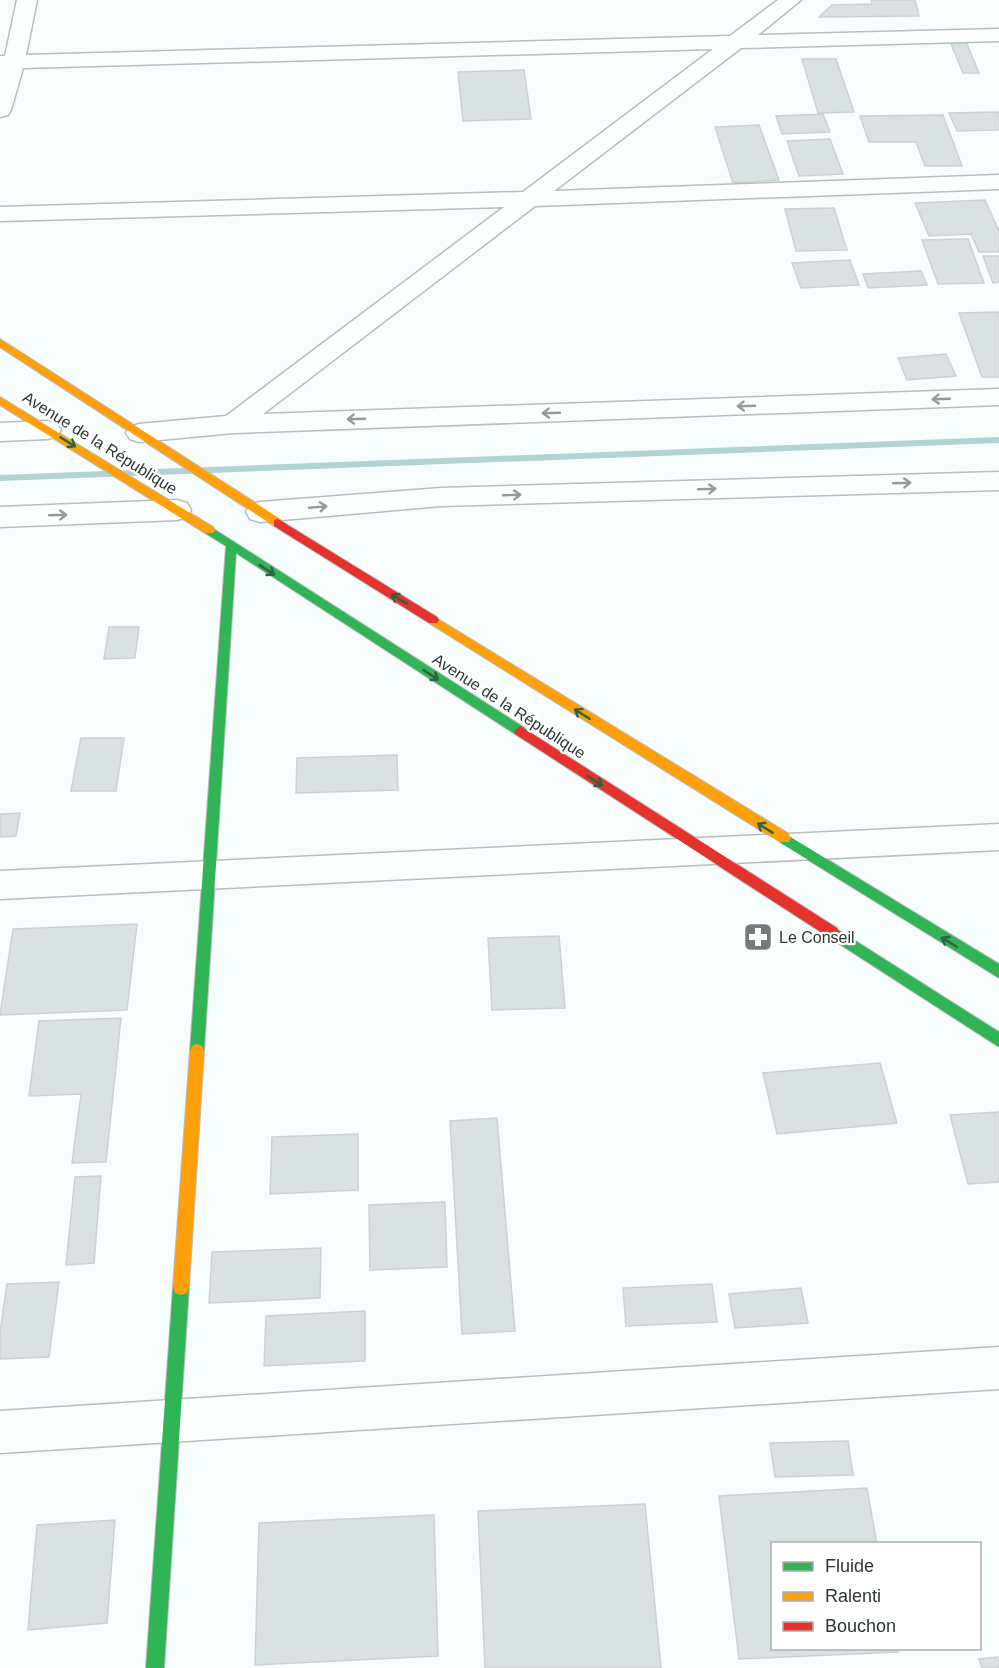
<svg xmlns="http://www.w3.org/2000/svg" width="999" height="1668" font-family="Helvetica,sans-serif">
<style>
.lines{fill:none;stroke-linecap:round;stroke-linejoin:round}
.stream{fill:#b2d2d3;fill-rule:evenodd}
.building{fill:#d8e2e3;stroke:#ccd2d2;stroke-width:1.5}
.street-casing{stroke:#b8bebe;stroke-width:3}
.fast-casing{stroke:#b8bebe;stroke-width:2}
.slow-casing{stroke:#b8bebe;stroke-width:2}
.jam-casing{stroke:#b8bebe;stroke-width:2}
.street{fill:#feffff;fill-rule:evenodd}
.fast{fill:#30b455;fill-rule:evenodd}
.slow{fill:#ff9f0a;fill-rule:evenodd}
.jam{fill:#e5322d;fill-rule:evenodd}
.oneway{stroke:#969a9a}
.oneway2{stroke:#2e6241}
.labels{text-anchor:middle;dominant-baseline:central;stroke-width:4.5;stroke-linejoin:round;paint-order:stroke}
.street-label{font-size:16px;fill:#2d3636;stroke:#fff}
.poi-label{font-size:16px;fill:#2d3636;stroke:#fff;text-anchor:start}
</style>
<rect width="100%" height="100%" fill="#f7fcfc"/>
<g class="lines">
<path class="stream" d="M999 437V443L0 481V475Z"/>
</g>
<path class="building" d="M871 0H915L919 16 819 17 832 5 872 4Z
M949 39H965L979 73H963Z
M802 59H836L854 112 818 113Z
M524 70 531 119 463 121 458 72Z
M999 112V130L957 131 949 113Z
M823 114 830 132 782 134 776 116Z
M943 115 962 166H925L916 142H869L860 116Z
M759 125 779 180 733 183 715 127Z
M830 139 843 174 799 176 787 141Z
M985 200 999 231V252H979L971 234 929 236 915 203Z
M834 208 847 250 796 251 785 209Z
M968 239 984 283 938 284 922 240Z
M983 256H999V282L993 283Z
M850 260 859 285 801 288 792 263Z
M921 271 927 285 868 288 863 274Z
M999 312V377H982L959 313Z
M946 354 956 376 907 380 898 358Z
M109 627H139L135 658 104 659Z
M81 738H124L116 791H71Z
M397 755 398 790 296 793 297 758Z
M20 813 16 836 0 837V814Z
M137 924 127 1010 0 1015 13 929Z
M559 936 565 1008 492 1010 488 938Z
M121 1018 106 1162 72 1163 81 1094 29 1096 39 1021Z
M880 1063 897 1123 777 1134 763 1073Z
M999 1112V1182L968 1184 950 1115Z
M497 1118 515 1331 462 1334 450 1121Z
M358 1134V1190L270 1194 272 1137Z
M101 1176 94 1263 66 1265 75 1177Z
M445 1202 447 1267 370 1270 369 1205Z
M321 1248 320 1298 209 1303 212 1252Z
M59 1282 49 1357 0 1359V1332L7 1284Z
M712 1284 717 1322 626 1326 623 1288Z
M801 1288 808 1323 735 1328 729 1294Z
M365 1311V1361L264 1366 266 1316Z
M848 1441 853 1475 775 1477 770 1443Z
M867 1488 877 1544H772V1648H897L898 1652 739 1659 719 1496Z
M645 1504 661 1668H485L478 1511Z
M434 1515 438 1656 255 1665 259 1523Z
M115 1520 107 1623 28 1630 37 1525Z
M999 1657V1668H982L979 1659Z"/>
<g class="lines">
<g class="street-casing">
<path id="street" d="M17 0H37L26 55 730 36 778 0H801L758 35 999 29V41L741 48 554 191 999 175V189L535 206 263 414 999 389V405L233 433 139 442 130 439 126 433 130 427 139 424 226 416 504 207 0 221V207L523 192 713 49 23 68 11 110 8 115 0 117V56H5Z
M48 421 57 424 61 430 57 436 48 439 0 441V423Z
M999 472V490L441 506 260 522 250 519 246 512 250 505 260 502 441 488Z
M177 500 187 503 191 510 187 517 177 520 0 527V507Z
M999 824V850L0 899V871Z
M999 1347V1389L0 1453V1411Z"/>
</g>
<g class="fast-casing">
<path id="fast" d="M209 526 525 728 526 731 520 736 515 734 236 553 204 1051 202 1056 197 1058 192 1056 190 1051 226 546 205 533 203 530Z
M784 833 999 964V978L779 842 777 838 779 834Z
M832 926 999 1032V1047L827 936 825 932 827 928Z
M181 1279 187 1281 189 1287 164 1668H146L173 1287 175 1281Z"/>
</g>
<g class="slow-casing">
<path id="slow" d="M0 339 282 520V526H274L0 347Z
M0 397 213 527 215 530 213 533H205L0 405Z
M433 616 789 834 791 838 789 842H779L429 623 427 620 429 617Z
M197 1044 202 1046 204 1051 189 1287 187 1293 181 1295 175 1293 173 1287 190 1051 192 1046Z"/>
</g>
<g class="jam-casing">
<path id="jam" d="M278 519 437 617 439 620 437 623H429L274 526V520Z
M520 726 837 928 839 932 837 936 832 938 827 936 515 734 514 731Z"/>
</g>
<use href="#street" class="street"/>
<use href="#fast" class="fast"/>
<use href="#slow" class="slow"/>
<use href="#jam" class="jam"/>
</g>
<defs><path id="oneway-shaft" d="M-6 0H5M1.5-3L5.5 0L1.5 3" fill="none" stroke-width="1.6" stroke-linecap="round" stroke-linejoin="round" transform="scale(1.5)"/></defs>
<g class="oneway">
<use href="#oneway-shaft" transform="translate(941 399) rotate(178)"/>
<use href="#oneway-shaft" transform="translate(746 406) rotate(178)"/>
<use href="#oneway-shaft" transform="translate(551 413) rotate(178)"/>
<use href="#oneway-shaft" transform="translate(356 419) rotate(178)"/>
<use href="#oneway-shaft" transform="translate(902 483) rotate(-2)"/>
<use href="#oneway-shaft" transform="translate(707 489) rotate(-2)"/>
<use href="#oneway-shaft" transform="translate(512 495) rotate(-2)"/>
<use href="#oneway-shaft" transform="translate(318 507) rotate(-5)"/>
<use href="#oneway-shaft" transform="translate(58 515) rotate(-2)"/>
</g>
<g class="oneway2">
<use href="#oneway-shaft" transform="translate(68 442) rotate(32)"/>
<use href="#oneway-shaft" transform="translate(267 570) rotate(33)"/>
<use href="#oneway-shaft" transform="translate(399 599) rotate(-148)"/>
<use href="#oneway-shaft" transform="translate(431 675) rotate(33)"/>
<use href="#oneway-shaft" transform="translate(582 714) rotate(-148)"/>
<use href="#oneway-shaft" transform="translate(595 781) rotate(33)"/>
<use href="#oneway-shaft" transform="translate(765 828) rotate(-148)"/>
<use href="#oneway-shaft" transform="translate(949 942) rotate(-148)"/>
</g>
<defs>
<g id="pharmacy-square" transform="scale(1.5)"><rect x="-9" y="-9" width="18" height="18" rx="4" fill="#747b7b" stroke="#fff"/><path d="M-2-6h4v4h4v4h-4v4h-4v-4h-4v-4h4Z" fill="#fff"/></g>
</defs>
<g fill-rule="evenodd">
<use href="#pharmacy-square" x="758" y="937"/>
</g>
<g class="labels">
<g class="street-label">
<text transform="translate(100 443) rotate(32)">Avenue de la République</text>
<text transform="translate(509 706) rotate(33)">Avenue de la République</text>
</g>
<g class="poi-label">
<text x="779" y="937">Le Conseil</text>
</g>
</g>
<rect x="771" y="1542" width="210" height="108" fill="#ffffff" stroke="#abafaf" stroke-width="1.5"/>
<rect x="783" y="1562" width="30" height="9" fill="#30b455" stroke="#abafaf" stroke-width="1.5"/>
<text x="825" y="1572" font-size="18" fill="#2d3636">Fluide</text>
<rect x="783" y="1592" width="30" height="9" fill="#ff9f0a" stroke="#abafaf" stroke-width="1.5"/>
<text x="825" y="1602" font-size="18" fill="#2d3636">Ralenti</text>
<rect x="783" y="1622" width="30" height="9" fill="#e5322d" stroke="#abafaf" stroke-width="1.5"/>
<text x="825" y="1632" font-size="18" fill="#2d3636">Bouchon</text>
</svg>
